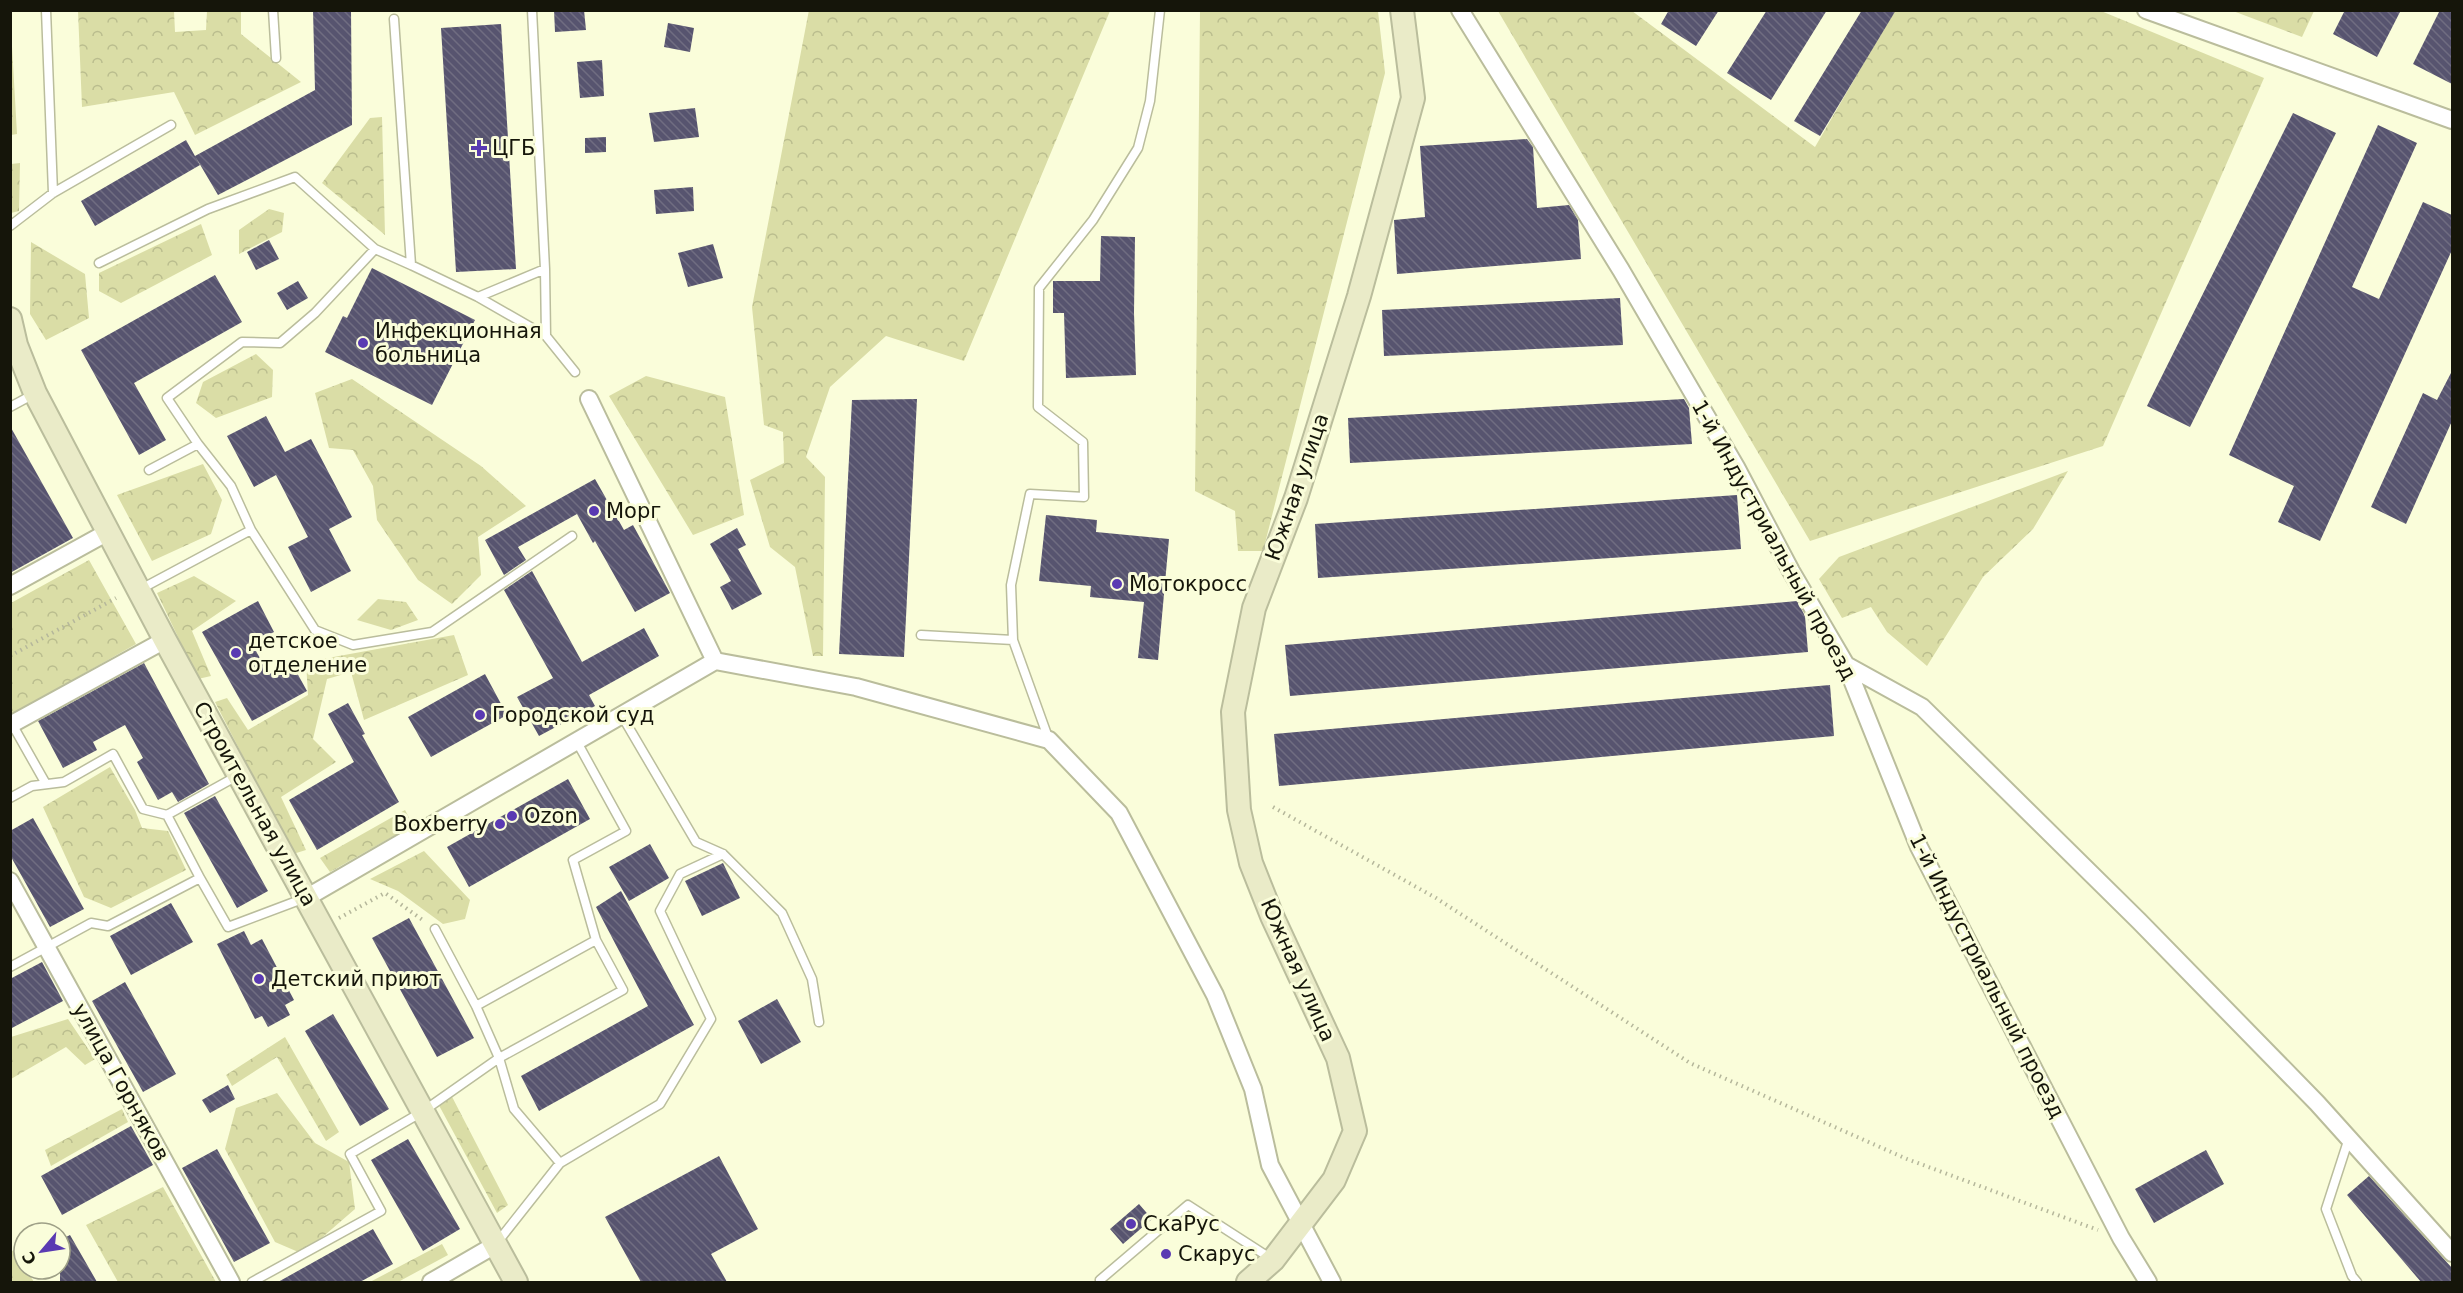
<svg xmlns="http://www.w3.org/2000/svg" width="2463" height="1293" font-family="'DejaVu Sans',sans-serif">
<style>
.forest{fill:url(#forest-crowns)}
.building{fill:url(#building-back-hatch)}
.lines{fill:none;stroke-linecap:round;stroke-linejoin:round}
.lane-casing{stroke:#babd9c;stroke-width:11}
.street-casing{stroke:#babd9c;stroke-width:20}
.secondary-casing{stroke:#babd9c;stroke-width:26}
.path{stroke:#b5b79b;stroke-width:4;stroke-dasharray:1.5 4.5;stroke-linecap:butt}
.lane{stroke:#fff;stroke-width:8}
.street{stroke:#fff;stroke-width:16}
.secondary{stroke:#eaebc8;stroke-width:22}
.poi-dot{fill:#5a3ab2;stroke:#fafdda;stroke-width:2}
.labels{text-anchor:middle;dominant-baseline:central;stroke-width:6;stroke-linejoin:round;paint-order:stroke}
.poi-label{font-size:21px;fill:#15150a;stroke:#fafdda;text-anchor:start}
.street-label{font-size:21px;fill:#15150a;stroke:#fafdda}
</style>
<defs>
<pattern id="forest-crowns" width="20" height="18" patternUnits="userSpaceOnUse" patternTransform="scale(1.5)"><rect width="20" height="18" fill="#dadda6"/><path d="M2 6a3 3 0 1 1 6 0M12 15a3 3 0 1 1 6 0" fill="none" stroke="#babd8e"/></pattern>
<pattern id="building-back-hatch" width="6" height="6" patternUnits="userSpaceOnUse" patternTransform="scale(1.5)"><rect width="6" height="6" fill="#57546f"/><path d="M-1 5l2 2M0 0l6 6M5-1l2 2" fill="none" stroke="#706d81"/></pattern>
</defs>
<rect width="100%" height="100%" fill="#fafdda"/>
<path class="forest" d="M809 10 1110 11 964 361 886 336 830 387 806 457 825 477 823 656H813L795 567 770 547 750 480 784 463 783 432 764 425 752 307Z
M10 11 17 134 11 135H10Z
M78 11H174L175 32 206 30 207 11H241V34L301 82 195 135 174 92 82 107Z
M1200 11H1378L1385 73 1263 551H1238L1235 511 1195 491Z
M1498 11H1632L1815 147 1894 11H2101L2264 78 2103 446 1810 541Z
M2233 11H2314L2302 37Z
M382 117 385 235 322 183 370 118Z
M20 163 19 211 11 213V164Z
M269 209 284 213 282 232 239 254V230Z
M201 224 212 255 121 303 99 291V273Z
M31 242 85 274 89 318 46 340 30 314Z
M256 354 273 370 272 397 216 418 196 403 203 382Z
M646 376 725 397 744 515 693 535 609 396Z
M352 379 481 466 526 506 478 537 481 575 452 604 418 580 377 520 373 486 353 450 329 448 315 393Z
M203 464 222 500 211 534 152 561 117 495Z
M2068 471 2033 529 1983 577 1927 666 1887 632 1871 607 1842 618 1819 579 1839 557Z
M89 560 136 644 11 715V603Z
M194 576 236 601 192 631 211 676 198 679 157 593Z
M378 599 406 602 418 620 391 630 357 620Z
M454 635 468 675 364 720 351 672 327 679 313 739 336 762 281 797 306 850 293 854 215 702 227 698 248 730 308 695 306 662Z
M110 767 135 810 142 828 168 831 186 870 111 908 84 897 43 807Z
M405 810 413 825 330 872 320 858Z
M424 851 470 900 465 919 443 924 398 891 370 879Z
M68 1019 95 1059 85 1065 66 1047 11 1079V1037Z
M285 1037 339 1132 326 1141 277 1057 232 1086 226 1075Z
M448 1089 508 1205 497 1213 435 1098Z
M277 1093 315 1143 349 1162 355 1209 303 1254 275 1242 225 1149 236 1108Z
M122 1109 128 1122 51 1166 45 1150Z
M163 1187 216 1282H118L86 1225Z
M442 1244 448 1255 398 1282H370Z
M15 1249 24 1265V1269H26L34 1282H11V1252Z"/>
<path class="building" d="M313 10H351L352 125 218 195 195 156 315 90Z
M554 10H584L586 30 555 32Z
M1669 10H1719L1696 46 1661 24Z
M1767 10H1827L1771 100 1727 73Z
M1862 10H1896L1820 136 1794 121Z
M2345 10H2401L2377 57 2333 34Z
M2440 10H2452V84L2413 64Z
M668 23 694 28 690 52 664 47Z
M501 24 516 269 456 272 441 28Z
M602 60 604 96 580 98 577 62Z
M695 108 699 137 654 142 649 113Z
M2293 113 2336 133 2190 427 2147 406Z
M2378 125 2417 143 2352 287 2379 299 2423 202 2452 215V250L2320 541 2278 522 2294 486 2229 455Z
M606 137V152L585 153V138Z
M1527 139 1533 147 1537 208 1569 205 1578 220 1581 259 1397 274 1394 220 1425 217 1420 146Z
M186 140 200 165 95 226 81 201Z
M693 187 694 211 656 214 654 190Z
M1101 236 1135 237 1134 313 1136 375 1066 378 1064 313H1053V281H1100Z
M269 240 279 259 256 270 247 252Z
M713 244 723 278 688 287 678 253Z
M372 268 475 320 432 405 325 352 343 316 347 318Z
M215 275 242 322 134 383 166 440 139 455 81 350Z
M298 281 308 298 287 310 277 293Z
M1620 298 1623 345 1384 356 1382 310Z
M2452 371V421L2406 524 2371 507 2423 393 2437 400Z
M917 399 904 657 839 654 852 400Z
M1684 399 1689 408 1692 444 1350 463 1348 418Z
M266 416 285 452 311 439 352 517 329 529 351 571 311 592 288 547 308 537 276 475 254 487 227 436Z
M10 426 73 538 10 573Z
M595 479 624 530 633 525 670 593 635 612 595 541 593 543 577 514 518 547 526 560 504 575 485 540Z
M1737 495 1741 549 1318 578 1315 524Z
M1046 515 1097 520 1096 532 1169 539 1158 660 1138 658 1144 602 1090 597 1091 586 1039 581Z
M737 528 746 545 738 549 762 594 732 610 720 587 731 581 710 544Z
M532 571 582 662 644 628 659 656 589 695 595 706 539 736 517 697 553 678 504 590Z
M258 601 274 632 252 644 269 674 291 662 307 691 252 721 202 632Z
M1797 601 1805 616 1808 652 1290 696 1285 645Z
M144 663 209 784 178 802 172 792 158 800 137 762 143 758 125 725 93 742 97 750 63 768 38 721Z
M485 674 507 715 431 757 408 717Z
M1830 685 1834 736 1279 786 1274 734Z
M348 703 365 734 362 735 399 802 317 850 289 800 354 762 328 714Z
M568 779 590 819 469 887 447 847Z
M215 796 268 891 237 908 184 813Z
M33 818 84 909 50 927 10 855V831Z
M650 844 669 878 629 901 609 867Z
M723 863 740 898 702 916 685 881Z
M621 891 694 1025 539 1111 521 1076 648 1006 596 907Z
M171 903 193 942 131 975 110 936Z
M409 918 474 1038 437 1057 372 938Z
M244 931 251 945 262 939 294 1000 285 1005 290 1015 268 1027 262 1016 255 1019 217 944Z
M42 962 63 1001 10 1029V979Z
M125 982 176 1074 143 1092 92 1001Z
M777 999 801 1042 761 1064 738 1021Z
M333 1014 389 1109 360 1126 305 1031Z
M228 1085 235 1099 210 1113 202 1100Z
M131 1126 153 1165 62 1215 41 1176Z
M408 1139 460 1229 423 1251 371 1160Z
M217 1149 270 1243 234 1262 182 1168Z
M2206 1150 2224 1184 2154 1223 2135 1189Z
M719 1156 758 1229 711 1254 727 1282H641L605 1217Z
M2369 1176 2452 1268V1282H2421L2347 1195Z
M1139 1204 1152 1219 1123 1244 1110 1229Z
M373 1229 393 1264 360 1282H278Z
M70 1235 97 1282H60V1240Z"/>
<g class="lines">
<g class="lane-casing">
<path id="lane" d="M46 10 53 193
M273 10 276 58
M532 10 545 269
M394 19 411 265 478 297 546 336 545 269 478 297
M10 226 53 193 171 125
M99 263 208 209 295 177 375 249
M546 336 575 372
M10 407 34 394
M149 470 198 444
M251 530 231 486 198 444 167 398 242 342 280 343 315 313 375 249 411 265
M139 590 251 530 315 630 353 645 432 632 572 536
M921 635 1013 640
M622 716 696 842 723 854 782 913 812 979 819 1022
M12 724 46 784
M1049 740 1013 640 1011 585 1030 494 1084 497 1083 442 1038 407 1039 288 1093 220 1138 148 1150 101 1160 10
M10 798 32 786 64 782 113 754 143 809 167 815 200 878
M167 815 237 776
M10 967 91 923 108 926 200 878 228 927 305 898
M476 1006 596 940
M2349 1138 2326 1209 2352 1276 2357 1282
M560 1163 514 1109 499 1058 623 990 596 940 573 860 626 831 577 742
M496 1244 560 1163 660 1104 711 1019 660 911 680 874 723 854
M252 1282 381 1211 350 1154 422 1112 499 1058 476 1006 435 929
M1101 1282 1100 1280 1188 1205 1273 1260"/>
</g>
<g class="street-casing">
<path id="street" d="M1460 10 1621 270 1736 467 1791 571 1846 665 1919 847 2121 1238 2148 1282
M2146 10 2452 120
M589 399 715 661
M10 586 108 532
M715 661 856 687 1049 740 1119 813 1215 995 1253 1089 1270 1165 1332 1282
M1846 665 1922 707 2139 921 2317 1103 2452 1253
M10 725 165 640
M10 881 231 1282
M306 898 715 661
M431 1282 495 1245"/>
</g>
<g class="secondary-casing">
<path id="secondary" d="M10 319 16 345 35 393 165 640 516 1282
M1248 1282 1273 1260 1334 1180 1355 1131 1338 1058 1272 916 1251 863 1239 810 1233 712 1254 608 1296 498 1359 296 1413 98 1402 10"/>
</g>
<path class="path" d="M10 656 116 598
M1273 807 1436 898 1690 1063 1907 1159 2098 1230
M339 918 385 893 424 921"/>
<use href="#lane" class="lane"/>
<use href="#street" class="street"/>
<use href="#secondary" class="secondary"/>
</g>
<g class="poi-dot">
<path d="M476 139h6v6h6v6h-6v6h-6v-6h-6v-6h6z"/>
<circle cx="363" cy="343" r="6"/>
<circle cx="594" cy="511" r="6"/>
<circle cx="1117" cy="584" r="6"/>
<circle cx="236" cy="653" r="6"/>
<circle cx="480" cy="715" r="6"/>
<circle cx="512" cy="816" r="6"/>
<circle cx="500" cy="824" r="6"/>
<circle cx="259" cy="979" r="6"/>
<circle cx="1131" cy="1224" r="6"/>
<circle cx="1166" cy="1254" r="6"/>
</g>
<g class="labels">
<g class="poi-label">
<text x="492" y="148">ЦГБ</text>
<text x="375" y="331">Инфекционная<tspan x="375" dy="24">больница</tspan></text>
<text x="606" y="511">Морг</text>
<text x="1129" y="584">Мотокросс</text>
<text x="248" y="641">детское<tspan x="248" dy="24">отделение</tspan></text>
<text x="492" y="715">Городской суд</text>
<text x="524" y="816">Ozon</text>
<text x="488" y="824" text-anchor="end">Boxberry</text>
<text x="271" y="979">Детский приют</text>
<text x="1143" y="1224">СкаРус</text>
<text x="1178" y="1254">Скарус</text>
</g>
<g class="street-label">
<text transform="translate(1297 487) rotate(-71)">Южная улица</text>
<text transform="translate(1774 540) rotate(61)">1-й Индустриальный проезд</text>
<text transform="translate(255 804) rotate(61)">Строительная улица</text>
<text transform="translate(1298 970) rotate(66)">Южная улица</text>
<text transform="translate(1987 976) rotate(63)">1-й Индустриальный проезд</text>
<text transform="translate(121 1082) rotate(61)">улица Горняков</text>
</g>
</g>
<rect width="2463" height="1293" fill="none" stroke="#15150a" stroke-width="24"/>
<g transform="translate(42 1251) rotate(241)"><circle r="28" fill="#fafdda" stroke="#9ea087" stroke-width="1.5"/>
<path d="M0-4.5L10 22L0 15L-10 22Z" fill="#5a3ab2"/>
<text y="-9" font-size="16" font-weight="bold" text-anchor="middle" fill="#15150a">С</text>
</g>
</svg>
